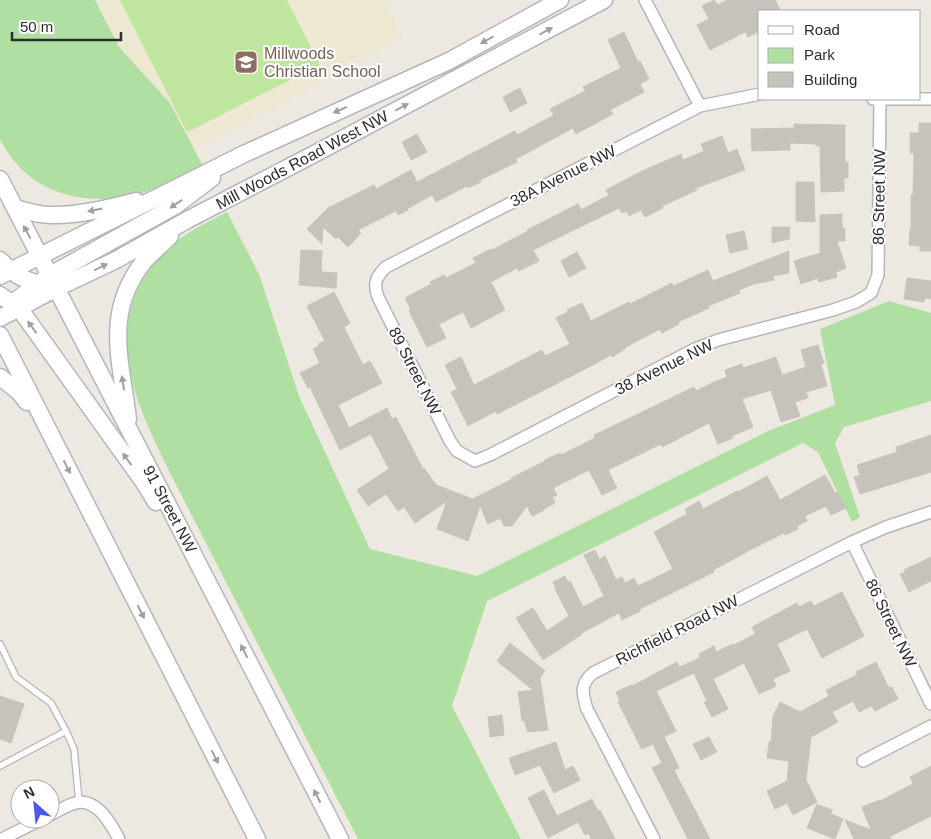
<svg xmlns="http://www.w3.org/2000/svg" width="931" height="839" font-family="Helvetica,sans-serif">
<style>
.education{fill:#ede8d2}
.green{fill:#afe0a1}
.pitch{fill:#bfe69e}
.building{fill:#c6c3bc;stroke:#c9c5ba}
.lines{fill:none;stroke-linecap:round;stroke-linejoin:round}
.lane-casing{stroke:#b4b5bf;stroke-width:8}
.street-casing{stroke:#b4b5bf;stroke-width:14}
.secondary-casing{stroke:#b4b5bf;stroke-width:19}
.lane{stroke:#fff;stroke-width:5.5}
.street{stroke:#fff;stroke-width:11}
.secondary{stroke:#fff;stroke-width:16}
.oneway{fill:#a0a0a0}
.labels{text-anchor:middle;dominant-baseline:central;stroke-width:4;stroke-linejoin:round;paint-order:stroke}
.education-label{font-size:16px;fill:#785e54;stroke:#fff;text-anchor:start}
.street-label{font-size:16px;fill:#2d2d2d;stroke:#fff}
</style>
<rect width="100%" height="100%" fill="#ede9e1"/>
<path class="education" d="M95 0H384L403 36 331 77 194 149 171 103 119 47Z"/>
<path class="green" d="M0 0H95L119 47 170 103 203 166C182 176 161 187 139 194 103 204 59 200 29 176 17 166 7 153 0 139Z
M227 212 259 274 299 396 370 549 477 576 768 431 835 405 820 329 889 301 931 313V401L844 427 835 443 860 517 852 522 818 452 803 443 487 601 452 706 521 839H358L171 475C147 424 117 371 130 312 137 283 154 259 177 241 192 229 210 221 227 212Z"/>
<path class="pitch" d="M120 0H287L320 65 187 132Z"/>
<path class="building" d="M714 0 718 5 727 0H775L781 11H760V31L748 37 745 32 710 50 697 25 709 19 702 6Z
M624 32 638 62 640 61 649 79 640 84 644 92 610 110 613 114 576 134 573 128 516 159 517 162 480 180 481 182 468 188 467 186 436 202 432 195 407 209 408 210 398 215 396 211 358 230 361 233 348 247 338 237 336 239 323 227 322 244 307 229 328 208 374 185 376 189 411 170 417 182 515 131 517 135 554 115 550 109 585 91 583 87 621 68 608 40Z
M520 88 527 103 510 112 503 97Z
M919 123H931V251H920V246L909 245 910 229H911V195H913L914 153H910V133H919Z
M794 124 845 125V162H848V178H844V191L821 192 820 146H816V144L790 143V150L752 151 751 129 794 128Z
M417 134 427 152 411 160 402 142Z
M722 136 728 153 737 149 745 170 696 188 697 190 662 206 663 208 645 217 641 210 629 216 627 211 622 213 619 208 533 250 539 261 519 271 517 268 491 282 505 310 471 328 463 312 439 324 446 338 427 347 409 311 411 310 405 298 431 284 430 282 444 275 446 278 476 263 473 258 491 249 492 250 528 231 527 230 578 204 581 210 609 195 606 190 640 172 681 154 683 160 704 151 701 144Z
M796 182H814L815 222 796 221Z
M842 214V228H845V241H837L846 268 836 272 837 277 819 282 818 278 801 284 794 261 820 253V215Z
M772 227H790L789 239 772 243Z
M744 231 748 249 730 253 726 235Z
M301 250 322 251 321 270H322V272L337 273 336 288 299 285Z
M789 251V273L773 276 774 280 754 284 739 290 740 293 708 306 709 308 678 322 679 324 662 333 660 329 624 348 625 349 612 357 611 355 589 367 497 414 496 411 468 426 451 392 457 389 445 365 461 357 474 385 542 350 545 356 570 344 556 318 568 312 567 310 582 303 591 321 629 302 630 304 672 283 673 286 708 270 713 281Z
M577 252 586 268 569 277 561 261Z
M907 278 931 281V299L925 298 924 302 904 299Z
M334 292 350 323 344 327 363 365 370 361 382 383 338 405 349 428 387 408 392 419 396 417 423 469 424 468 436 485 473 499 512 479 511 478 545 461V460L560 453 561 455 595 438 594 435 607 429 694 387 696 391 714 382 727 377 725 370 742 364 743 368 776 357 782 375 806 367 801 350 818 345 824 363 821 364 827 386 806 392 808 398 795 402 800 416 781 422 771 390 742 399 753 427 732 436 733 438 718 444 709 423 662 447 661 444 608 470 617 488 602 495 589 470 553 488 557 495 552 497 555 503 544 509V510L532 516 527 506 512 526H504L500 518 488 524 480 506 468 541 437 529 447 501 415 523 404 507 398 511 386 494 368 506 357 490 389 469 371 434 340 450 310 387 308 388 300 373 320 363 313 349 319 346 318 344 325 341 307 306Z
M931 435V472L860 494 854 477 860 475 857 465 897 452 896 447Z
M825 475 835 493 838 492 846 508 831 515 826 506 805 516 807 521 797 526 798 529 785 535 784 533 752 549 713 570 714 572 640 609V611L622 620 619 613 580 634 581 635 543 660 516 618 533 608 547 631 569 616 555 589 556 588 553 582 565 576 568 582 570 581 583 607 604 596 584 555 595 550 599 559 605 556 616 580 622 577 625 583 634 578 638 586 673 569 654 532 687 514 685 509 699 501 703 509 737 491 738 492 767 476 780 500Z
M931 557V581L909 592 900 574 905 572 904 570Z
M842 592 864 636 822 658 807 629 777 644 790 671 773 679 776 686 759 694 744 663 713 679 728 709 712 717 704 702 707 701 694 673 656 691 676 731 664 737 679 768 674 770 710 839H688L652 768 662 763 653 744 642 749 641 748 618 702 620 701 616 692 631 685 632 686 677 662 679 667 700 658 699 654 714 646 716 652 733 644 734 645 755 634 752 627 797 603 799 607 811 601 814 606Z
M510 643 545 671 540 678 548 730 528 732 524 720 522 721 518 692 533 690 497 661Z
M876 662 889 688 892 687 898 699 875 711 872 706 859 712 853 701 832 712 838 722 811 737 806 780 817 802 793 815 787 803 775 809 767 791 787 781 789 761 767 758 769 742H771L773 716 780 702 800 712 829 696 826 690 857 675 856 672Z
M0 696 24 704 11 743 0 739Z
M502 715 504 735 490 737 488 717Z
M709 737 717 752 701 760 693 744Z
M556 742 565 770 573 766 580 780 554 793 540 765 515 775 509 758Z
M931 766V816L889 837 892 839H854L845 820 871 830 862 807 880 800V801L913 784 910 777Z
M544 790 557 816 592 799 598 811 600 810 615 839H591L588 833 585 835 578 822 548 838 528 798Z
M817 804 832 810 831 814 843 819 835 839 807 828Z"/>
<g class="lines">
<g class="lane-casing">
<path id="lane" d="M0 644 16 677 51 703 66 731
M0 766 66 731 74 749 79 802"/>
</g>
<g class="street-casing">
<path id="street" d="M645 0 700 106
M760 94 700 106 386 267C376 277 373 283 378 297L450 441 457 451 475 461 490 455 695 349 718 340 833 310 856 302 871 293 878 275 880 99
M873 99H931
M852 542 931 704
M863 761 931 726
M50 815C59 810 70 803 80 802 99 802 111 824 119 839
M2 839 42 819
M654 839 587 709C582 693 580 684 593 673L852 542 886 527 931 512"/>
</g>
<g class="secondary-casing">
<path id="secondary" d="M0 179 340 839
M15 208C26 211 38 215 50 215 78 216 108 208 136 201
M0 260C16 277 23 279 45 286
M0 276 244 154 449 61 560 0
M0 295 19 308 143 481 156 502
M11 304 50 275 175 206 212 178
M0 318 57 288 116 260 189 219 318 152 604 0
M0 335 257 839
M0 377 19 392 27 402
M128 419C121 360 103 312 145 260 153 252 162 244 170 236"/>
</g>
<use href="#lane" class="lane"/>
<use href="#street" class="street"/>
<use href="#secondary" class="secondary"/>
</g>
<defs><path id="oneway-solid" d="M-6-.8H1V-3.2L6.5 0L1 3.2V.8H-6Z" transform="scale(1.25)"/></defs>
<g class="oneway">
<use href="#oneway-solid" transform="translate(546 31) rotate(-28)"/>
<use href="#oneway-solid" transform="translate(487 40) rotate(151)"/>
<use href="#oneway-solid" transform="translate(402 107) rotate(-28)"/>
<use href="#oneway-solid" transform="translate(340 110) rotate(156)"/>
<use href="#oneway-solid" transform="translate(176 204) rotate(146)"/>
<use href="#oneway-solid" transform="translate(95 210) rotate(169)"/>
<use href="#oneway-solid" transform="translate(27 232) rotate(-118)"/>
<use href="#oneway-solid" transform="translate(101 267) rotate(-26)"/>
<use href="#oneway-solid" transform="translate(32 327) rotate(-126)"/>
<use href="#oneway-solid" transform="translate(123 383) rotate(-99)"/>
<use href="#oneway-solid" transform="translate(127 459) rotate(-126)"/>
<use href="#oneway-solid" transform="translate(67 467) rotate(63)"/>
<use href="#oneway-solid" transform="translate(141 612) rotate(63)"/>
<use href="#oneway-solid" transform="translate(244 651) rotate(-117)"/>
<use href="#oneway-solid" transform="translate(215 757) rotate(63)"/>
<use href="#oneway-solid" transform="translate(317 796) rotate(-117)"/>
</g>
<defs>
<g id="school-square" transform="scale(1.25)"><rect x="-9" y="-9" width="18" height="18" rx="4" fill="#8d6e63" stroke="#fff"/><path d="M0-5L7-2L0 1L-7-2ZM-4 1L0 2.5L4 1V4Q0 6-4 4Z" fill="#fff"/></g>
</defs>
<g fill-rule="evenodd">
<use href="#school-square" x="246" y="62"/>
</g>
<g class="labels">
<g class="education-label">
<text x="264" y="53">Millwoods<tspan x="264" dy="18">Christian School</tspan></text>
</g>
<g class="street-label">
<text transform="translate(302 160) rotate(-28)">Mill Woods Road West NW</text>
<text transform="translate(563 176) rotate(-27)">38A Avenue NW</text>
<text transform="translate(879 197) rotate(-89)">86 Street NW</text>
<text transform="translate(664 367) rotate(-26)">38 Avenue NW</text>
<text transform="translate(415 371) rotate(63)">89 Street NW</text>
<text transform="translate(170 509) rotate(62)">91 Street NW</text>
<text transform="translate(891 623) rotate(64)">86 Street NW</text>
<text transform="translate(677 630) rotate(-27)">Richfield Road NW</text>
</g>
</g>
<rect x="758" y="10" width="162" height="90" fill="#ffffff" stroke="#ababab"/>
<rect x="768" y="26" width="25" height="8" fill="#ffffff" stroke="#ababab"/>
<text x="804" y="35" font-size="15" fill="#2d2d2d">Road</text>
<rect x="768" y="48" width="25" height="15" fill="#afe0a1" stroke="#ababab"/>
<text x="804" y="60" font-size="15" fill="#2d2d2d">Park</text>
<rect x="768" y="72" width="25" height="15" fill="#c6c3bc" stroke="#ababab"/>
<text x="804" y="85" font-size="15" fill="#2d2d2d">Building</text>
<g transform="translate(35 804) rotate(333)"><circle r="24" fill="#ffffff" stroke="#ababab"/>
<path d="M0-4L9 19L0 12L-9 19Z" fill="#4d57ee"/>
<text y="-8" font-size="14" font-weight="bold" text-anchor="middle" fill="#2d2d2d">N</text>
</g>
<path d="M12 32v8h109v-8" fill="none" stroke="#2d2d2d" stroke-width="2.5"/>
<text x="20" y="32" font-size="15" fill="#2d2d2d" stroke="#ffffff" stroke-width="4" paint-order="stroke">50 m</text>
</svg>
